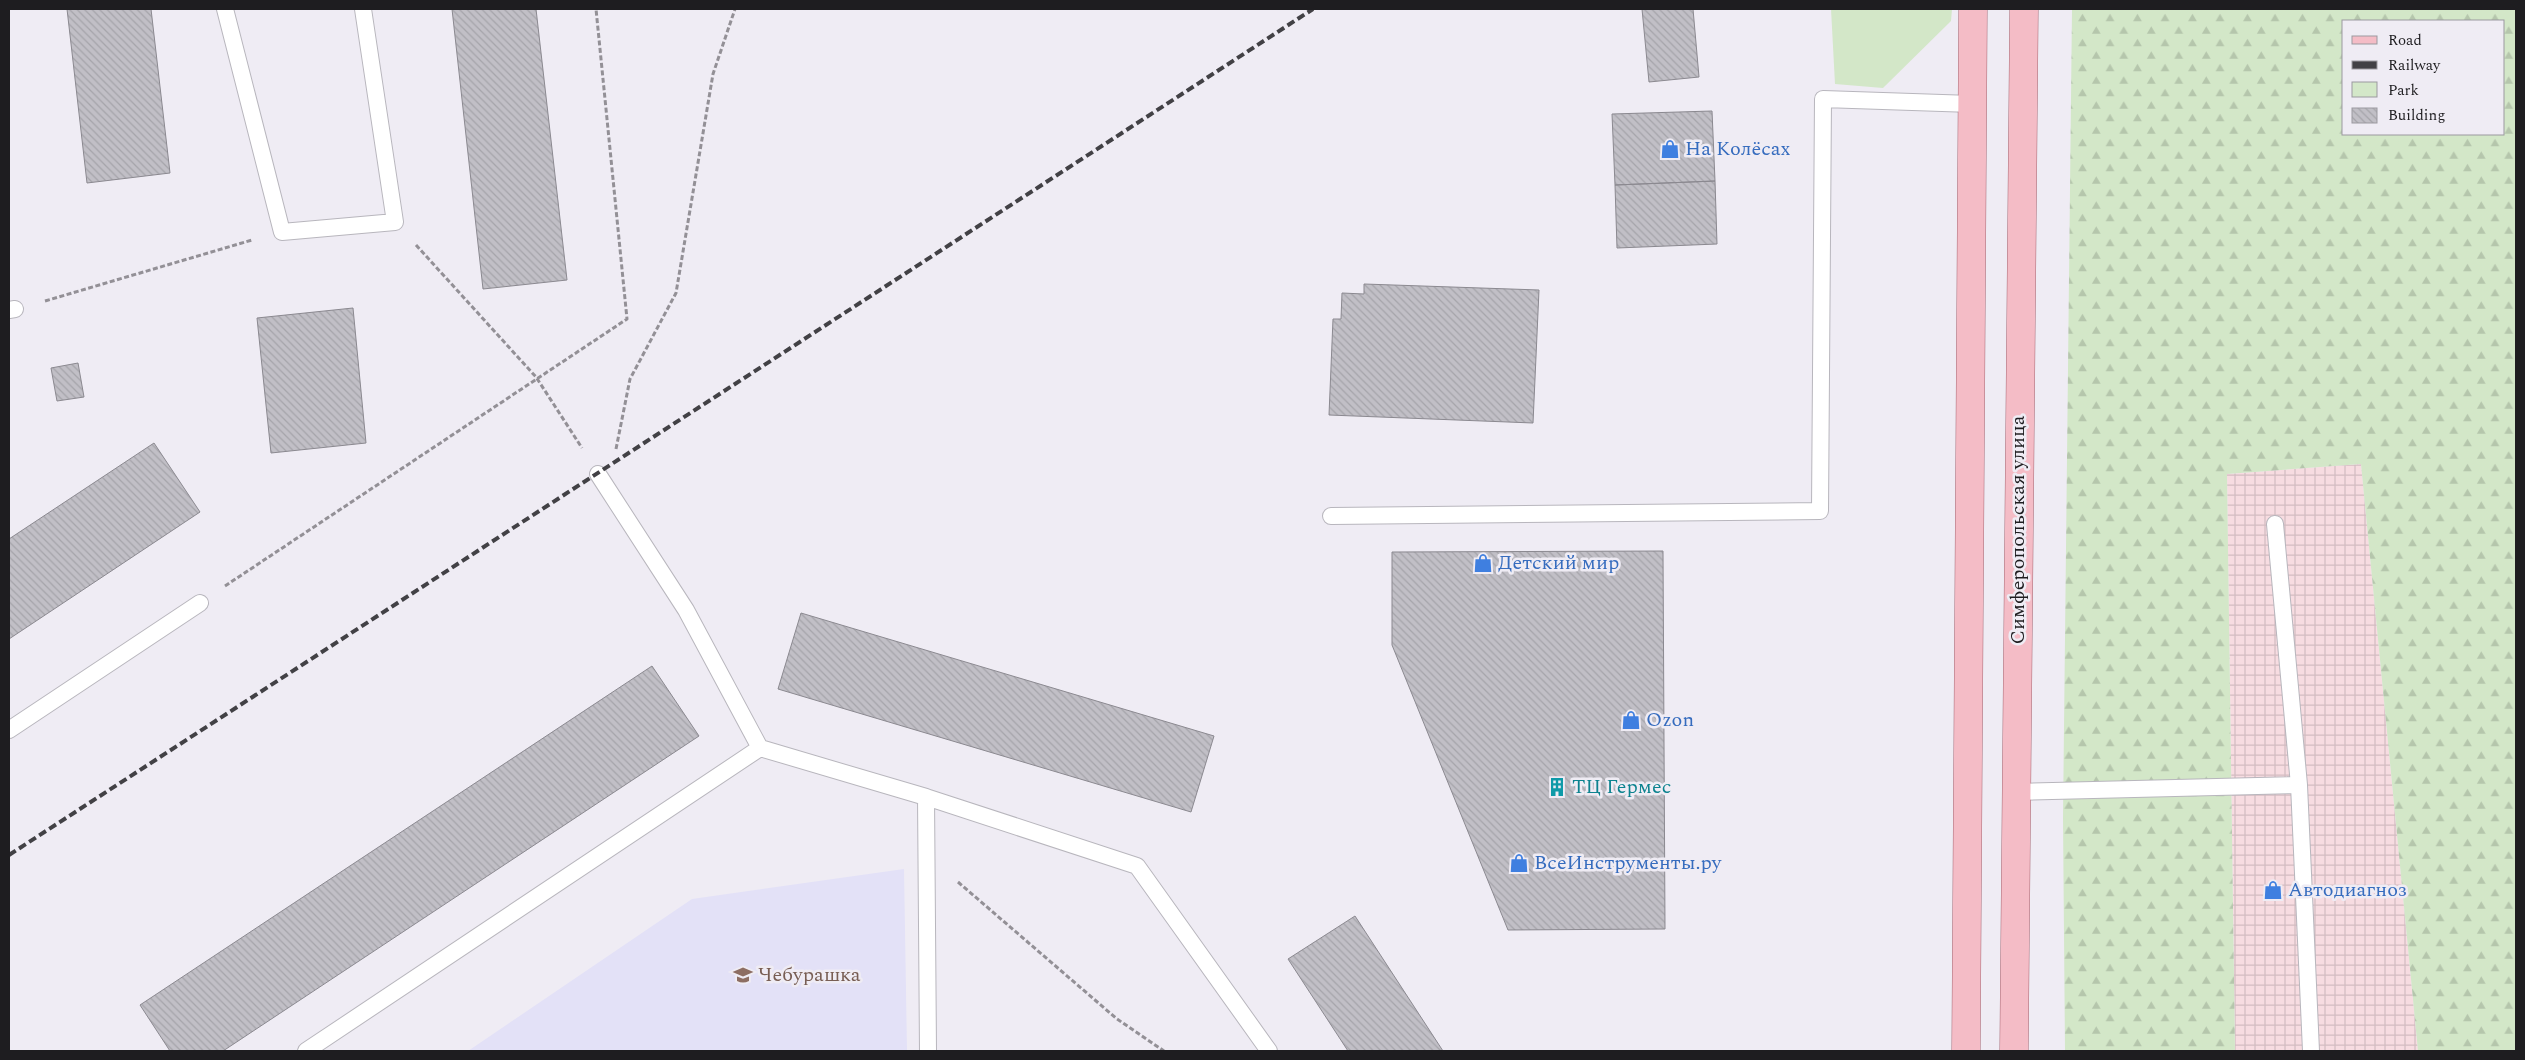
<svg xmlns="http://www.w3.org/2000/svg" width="2525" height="1060" font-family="Spectral,serif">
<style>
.industrial{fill:url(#industrial-grid)}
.education{fill:#e3e1f7}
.green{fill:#d3e7c8}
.forest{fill:url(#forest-firs);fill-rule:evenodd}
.building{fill:url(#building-back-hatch);stroke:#8b8990}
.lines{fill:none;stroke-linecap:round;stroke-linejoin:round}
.service-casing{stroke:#b8b6bd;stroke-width:18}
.primary-casing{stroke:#a56773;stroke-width:29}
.path{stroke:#939096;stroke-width:3;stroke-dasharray:5 2.5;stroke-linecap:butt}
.service{stroke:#fff;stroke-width:16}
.primary{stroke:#f4bcc6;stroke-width:28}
.rail{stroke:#424145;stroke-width:4;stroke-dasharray:8 4;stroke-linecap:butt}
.labels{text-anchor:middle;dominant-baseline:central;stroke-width:5;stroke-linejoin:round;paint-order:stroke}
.shop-label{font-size:20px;fill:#366cbe;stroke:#efecf4;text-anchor:start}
.street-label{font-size:20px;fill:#1e1d20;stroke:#efecf4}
.culture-label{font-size:20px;fill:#0d838f;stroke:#efecf4;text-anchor:start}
.education-label{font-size:20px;fill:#785e54;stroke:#efecf4;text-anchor:start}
</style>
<defs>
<pattern id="industrial-grid" width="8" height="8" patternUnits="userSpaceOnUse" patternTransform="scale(1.25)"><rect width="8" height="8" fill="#f7dce1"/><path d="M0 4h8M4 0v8" fill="none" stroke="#d3bcc1"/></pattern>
<pattern id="forest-firs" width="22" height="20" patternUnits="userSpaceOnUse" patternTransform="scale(1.25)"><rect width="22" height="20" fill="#d3e7c8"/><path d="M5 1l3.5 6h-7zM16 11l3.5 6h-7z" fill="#b5c6ac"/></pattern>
<pattern id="building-back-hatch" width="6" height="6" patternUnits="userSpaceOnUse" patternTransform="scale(1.25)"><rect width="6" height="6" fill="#c1bfc6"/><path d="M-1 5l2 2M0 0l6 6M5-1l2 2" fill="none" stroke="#a5a4aa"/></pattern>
</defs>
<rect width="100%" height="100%" fill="#efecf4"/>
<path class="industrial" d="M2361 464 2418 1051H2235L2227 474Z"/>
<path class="education" d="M904 869 907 1051H468L692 899Z"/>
<path class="green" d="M1831 9H1952L1951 21 1883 88 1835 84Z"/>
<path class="forest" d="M2072 9H2516V1051H2418L2361 464 2227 474 2235 1051H2065L2063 818ZM2344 21H2504V134H2344Z"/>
<path class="building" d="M67 9H151L170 173 87 183Z
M452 9H536L567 280 483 289Z
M1642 9H1693L1699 77 1649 82Z
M1712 111 1715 181 1615 185 1612 114Z
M1715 181 1717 244 1617 248 1615 185Z
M1364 284 1539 290 1533 423 1329 415 1333 319H1341L1342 293 1364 294Z
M353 308 366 443 271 453 257 318Z
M78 363 84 397 57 401 51 368Z
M154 443 200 512 9 639V539Z
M1663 551 1665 929 1508 930 1392 645V552Z
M801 613 1214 736 1191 812 778 689Z
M652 666 699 736 223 1051H170L140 1005Z
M1355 916 1443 1051H1348L1288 959Z"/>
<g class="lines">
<g class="service-casing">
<path id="service" d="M225 9 282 232 395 222 363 9
M9 310 15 309
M598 474 686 610 760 748
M1331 516 1820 511 1823 99 1972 104
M2275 524 2299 785 2311 1051
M9 730 200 603
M2016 792 2299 785
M926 797 1137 866 1269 1051
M306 1051 760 748 926 797 928 1051"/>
</g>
<g class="primary-casing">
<path id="primary" d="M1966 1051 1973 9
M2014 1051 2024 9"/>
</g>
<path class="path" d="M416 245 536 377 582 448
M45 301 252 240
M616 449 630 379 676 293 713 74 735 9
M225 586 627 319 596 9
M958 882 1117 1019 1164 1051"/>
<use href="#service" class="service"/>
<use href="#primary" class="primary"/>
<path class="rail" d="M9 855 1313 9"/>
</g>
<defs>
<g id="shop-bare" transform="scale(1.5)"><path d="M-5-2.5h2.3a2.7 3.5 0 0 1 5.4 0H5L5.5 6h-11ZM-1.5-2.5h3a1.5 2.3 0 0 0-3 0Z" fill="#3f7fe0" stroke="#efecf4" stroke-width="2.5" paint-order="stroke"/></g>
<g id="building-bare" transform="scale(1.5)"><path d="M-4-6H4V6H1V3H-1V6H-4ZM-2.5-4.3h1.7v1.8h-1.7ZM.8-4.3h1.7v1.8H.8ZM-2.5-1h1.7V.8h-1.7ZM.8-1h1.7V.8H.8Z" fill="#0f9aa8" stroke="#efecf4" stroke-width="2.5" paint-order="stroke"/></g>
<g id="school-bare" transform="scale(1.5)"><path d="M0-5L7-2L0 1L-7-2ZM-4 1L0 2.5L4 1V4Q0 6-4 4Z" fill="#8d6e63" stroke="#efecf4" stroke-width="2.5" paint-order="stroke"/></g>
</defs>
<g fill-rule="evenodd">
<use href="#shop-bare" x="1670" y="149"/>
<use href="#shop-bare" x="1483" y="563"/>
<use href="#shop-bare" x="1631" y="720"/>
<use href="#building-bare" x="1557" y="787"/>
<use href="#shop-bare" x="1519" y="863"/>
<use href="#shop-bare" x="2273" y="890"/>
<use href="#school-bare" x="743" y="975"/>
</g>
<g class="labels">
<g class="shop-label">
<text x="1685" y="149">На Колёсах</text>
<text x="1498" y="563">Детский мир</text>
<text x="1646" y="720">Ozon</text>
<text x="1534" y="863">ВсеИнструменты.ру</text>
<text x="2288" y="890">Автодиагноз</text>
</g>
<g class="street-label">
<text transform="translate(2018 530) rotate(-90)">Симферопольская улица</text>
</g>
<g class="culture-label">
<text x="1572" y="787">ТЦ Гермес</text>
</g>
<g class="education-label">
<text x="758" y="975">Чебурашка</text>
</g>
</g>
<rect width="2525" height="1060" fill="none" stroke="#1e1d20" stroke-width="20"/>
<rect x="2342" y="20" width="162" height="115" fill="#efecf4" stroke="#9b999f"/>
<rect x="2352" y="36" width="25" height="8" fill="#f4bcc6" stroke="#9b999f"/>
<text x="2388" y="45" font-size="15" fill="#1e1d20">Road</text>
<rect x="2352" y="61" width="25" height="8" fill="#424145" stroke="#9b999f"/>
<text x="2388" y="70" font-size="15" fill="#1e1d20">Railway</text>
<rect x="2352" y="82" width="25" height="15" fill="#d3e7c8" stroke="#9b999f"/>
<text x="2388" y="95" font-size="15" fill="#1e1d20">Park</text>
<rect x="2352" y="108" width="25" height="15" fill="url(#building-back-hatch)" stroke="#9b999f"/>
<text x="2388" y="120" font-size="15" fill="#1e1d20">Building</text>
</svg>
